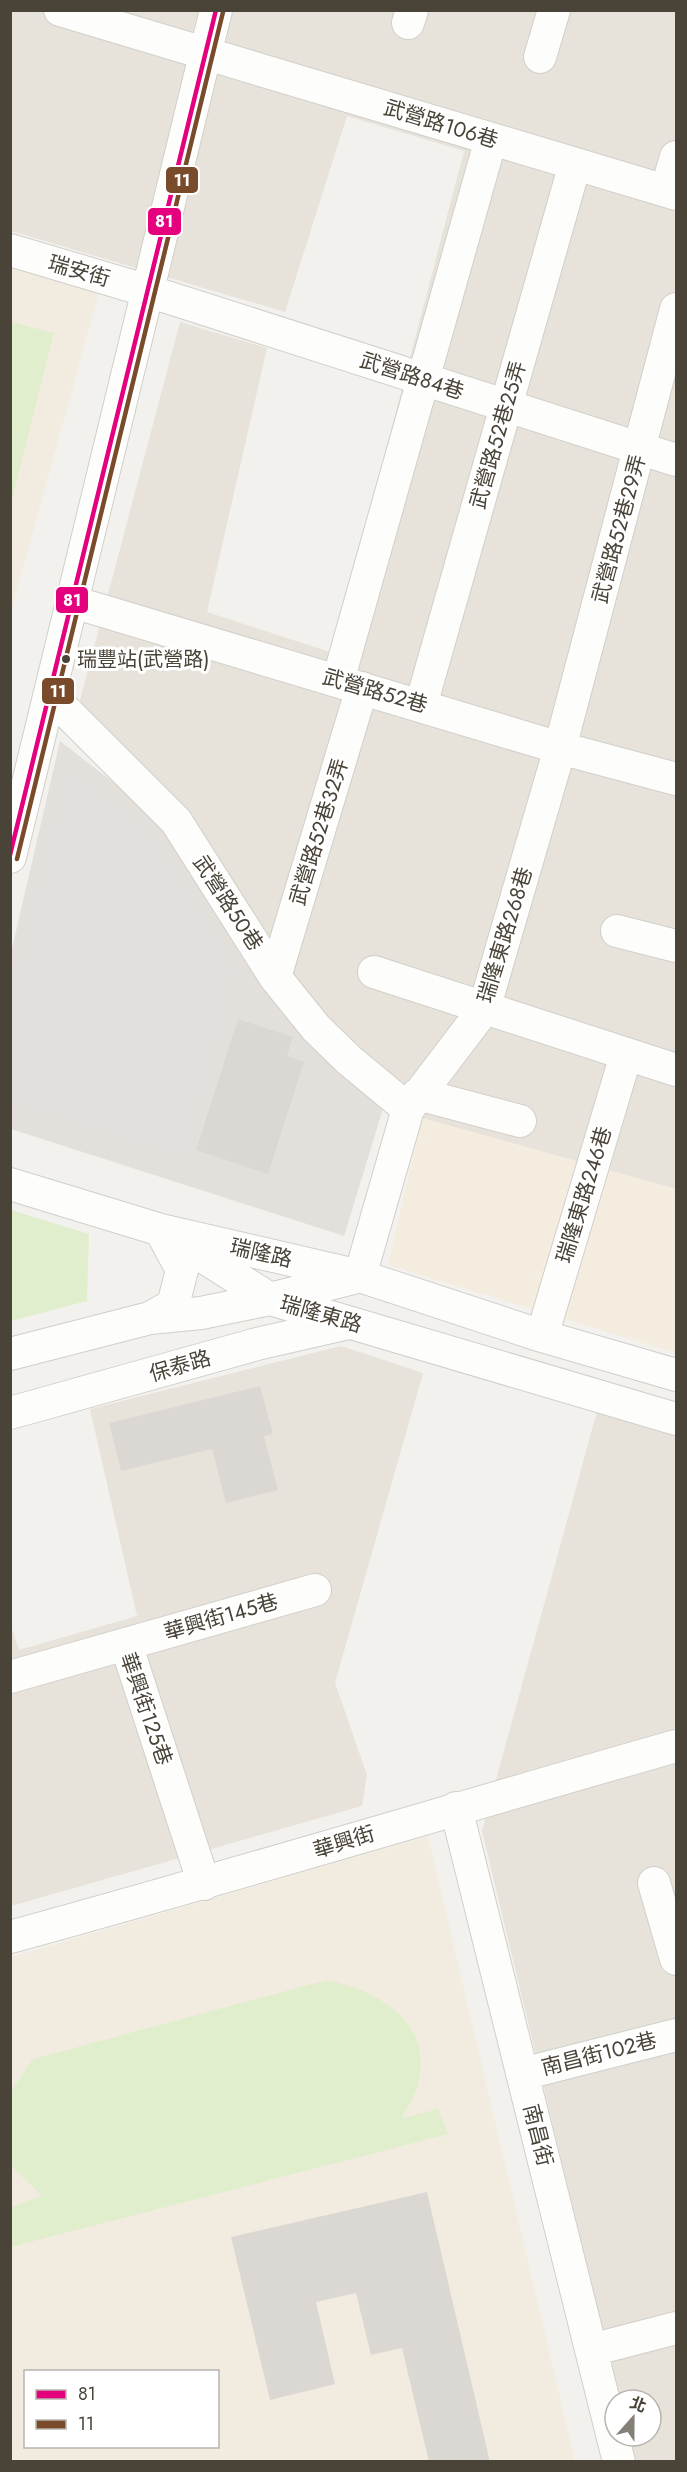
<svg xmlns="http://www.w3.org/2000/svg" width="687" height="2472" font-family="Jost,'Noto Sans TC',sans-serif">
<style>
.residential{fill:#e7e3da}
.commercial{fill:#f5ece0}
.industrial{fill:#e3e0db}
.education{fill:#f1ecdf;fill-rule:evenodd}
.green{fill:#e1eecd}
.parking{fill:#e2e0dc}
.building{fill:#dbd8d4}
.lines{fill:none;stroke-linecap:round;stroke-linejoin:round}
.minor-casing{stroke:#d1cfca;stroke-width:34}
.minor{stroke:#fdfdfc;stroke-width:32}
.bus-1-casing{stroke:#fff;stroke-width:9}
.bus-2-casing{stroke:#fff;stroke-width:9}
.bus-1{stroke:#e5007d;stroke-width:4.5}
.bus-2{stroke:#7a4b2a;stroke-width:4.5}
.bus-dot{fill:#4a4338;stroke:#fff;stroke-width:2}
.labels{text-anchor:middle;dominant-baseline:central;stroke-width:6;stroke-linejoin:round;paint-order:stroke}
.bus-label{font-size:20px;fill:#4a4338;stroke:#fff;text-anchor:start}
.street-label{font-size:21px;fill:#4a4338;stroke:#fff}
.line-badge{stroke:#fff;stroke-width:2}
.badge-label{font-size:16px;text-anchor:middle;font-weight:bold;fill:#fff}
</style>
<rect width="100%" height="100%" fill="#f3f1ed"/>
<path class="residential" d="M10 11H676V1189L422 1118 297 983 79 704 180 322 267 348 207 612 333 653 464 151 347 116 285 312 11 231Z
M341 1346 423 1373 335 1683 367 1775 362 1806 11 1906 10 1623 19 1650 137 1616 90 1409Z
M597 1411 676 1435V2461H634L628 2436H651V2400H619L482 1831Z"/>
<path class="commercial" d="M422 1118 676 1189V1353L388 1265Z"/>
<path class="industrial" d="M60 741 158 817 385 1102 344 1236 11 1129V953Z"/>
<path class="education" d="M11 260 101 285 11 612Z
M428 1836 575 2461 11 2462V1957ZM26 2372H218V2446H26Z"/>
<path class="green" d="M11 322 54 333 11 503 10 322Z
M11 1210 89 1234 87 1301 11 1321Z
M327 1980C380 1991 433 2022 418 2084 416 2096 407 2107 402 2118L438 2109 448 2134 11 2247V2207L42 2196 11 2166V2091L33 2059Z"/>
<path class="parking" d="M62 763 151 825 242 969 187 1164 11 1104V981Z"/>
<path class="building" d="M238 1019 293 1037 287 1056 304 1062 268 1174 196 1150Z
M260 1386 273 1434 264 1436 278 1490 226 1503 212 1449 121 1471 109 1423Z
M427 2192 490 2462H429L402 2348 371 2355 356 2293 316 2302 335 2384 270 2400 231 2237Z"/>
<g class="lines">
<g class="minor-casing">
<path id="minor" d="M60 10 676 194
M408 23 412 10
M540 57 554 10
M666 191 676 157
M10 250 148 291 676 460
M73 602 560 748 676 779
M338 681 491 139
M50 695 176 821 275 977 316 1028 349 1060 408 1109
M421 705 575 164
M10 857 216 10
M617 931 676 946
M374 972 676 1070
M275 977 362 688
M418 1094 520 1121
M10 1184 161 1230 360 1276 542 1336 676 1375
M180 1242 270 1299 676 1419
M360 1276 408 1109 484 1009 560 748 676 309
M150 1318 173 1305 182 1270 161 1231
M542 1336 626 1055
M10 1354 150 1318 201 1313 270 1299 357 1277
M10 1413 257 1344 349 1323
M126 1644 204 1884
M10 1677 315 1590
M456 1808 619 2462
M654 1883 676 1959
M10 1937C233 1876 454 1809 676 1746
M522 2074 676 2035
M591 2350 676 2328"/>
</g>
<use href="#minor" class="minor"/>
<g class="bus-1-casing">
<path id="bus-1" d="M10 855 216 10"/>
</g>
<g class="bus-2-casing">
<path id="bus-2" d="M17 859 223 12"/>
</g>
<use href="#bus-1" class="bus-1"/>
<use href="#bus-2" class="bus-2"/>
</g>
<circle class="bus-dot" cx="66" cy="659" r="5"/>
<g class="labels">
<g class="bus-label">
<text x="77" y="659">瑞豐站(武營路)</text>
</g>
<g class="street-label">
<text transform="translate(441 124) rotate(17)">武營路106巷</text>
<text transform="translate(79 271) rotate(16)">瑞安街</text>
<text transform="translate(412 376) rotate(18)">武營路84巷</text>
<text transform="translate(498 435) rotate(-74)">武營路52巷25弄</text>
<text transform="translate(619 529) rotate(-75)">武營路52巷29弄</text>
<text transform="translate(375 691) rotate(16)">武營路52巷</text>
<text transform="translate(319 832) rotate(-73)">武營路52巷32弄</text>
<text transform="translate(228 903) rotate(57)">武營路50巷</text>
<text transform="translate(505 935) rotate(-73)">瑞隆東路268巷</text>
<text transform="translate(584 1195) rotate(-73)">瑞隆東路246巷</text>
<text transform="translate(261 1253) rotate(13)">瑞隆路</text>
<text transform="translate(321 1314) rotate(16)">瑞隆東路</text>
<text transform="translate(180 1366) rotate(-16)">保泰路</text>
<text transform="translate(221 1617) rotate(-16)">華興街145巷</text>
<text transform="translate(146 1709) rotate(71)">華興街125巷</text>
<text transform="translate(344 1842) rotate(-17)">華興街</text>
<text transform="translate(599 2054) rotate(-14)">南昌街102巷</text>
<text transform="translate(538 2135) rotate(76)">南昌街</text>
</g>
</g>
<g class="line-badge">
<rect x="165" y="166" width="34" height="28" rx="6" fill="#7a4b2a"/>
<rect x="147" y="207" width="35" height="29" rx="6" fill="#e5007d"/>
<rect x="55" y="586" width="34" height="28" rx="6" fill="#e5007d"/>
<rect x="41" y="677" width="34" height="28" rx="6" fill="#7a4b2a"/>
</g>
<g class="badge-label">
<text x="182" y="186">11</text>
<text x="164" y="227">81</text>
<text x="72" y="606">81</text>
<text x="58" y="697">11</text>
</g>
<rect width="687" height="2472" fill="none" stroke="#4a4338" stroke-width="24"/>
<rect x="24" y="2370" width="195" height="78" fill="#ffffff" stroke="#b7b4af" stroke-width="1.5"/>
<rect x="36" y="2390" width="30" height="9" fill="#e5007d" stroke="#b7b4af" stroke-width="1.5"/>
<text x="78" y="2400" font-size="18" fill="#4a4338">81</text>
<rect x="36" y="2420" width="30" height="9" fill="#7a4b2a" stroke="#b7b4af" stroke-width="1.5"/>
<text x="78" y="2430" font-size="18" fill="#4a4338">11</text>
<g transform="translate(633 2418) rotate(21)"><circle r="28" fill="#ffffff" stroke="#b7b4af" stroke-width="1.5"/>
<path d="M0-4.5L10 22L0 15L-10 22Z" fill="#858077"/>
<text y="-9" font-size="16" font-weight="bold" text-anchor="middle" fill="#4a4338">北</text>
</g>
</svg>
